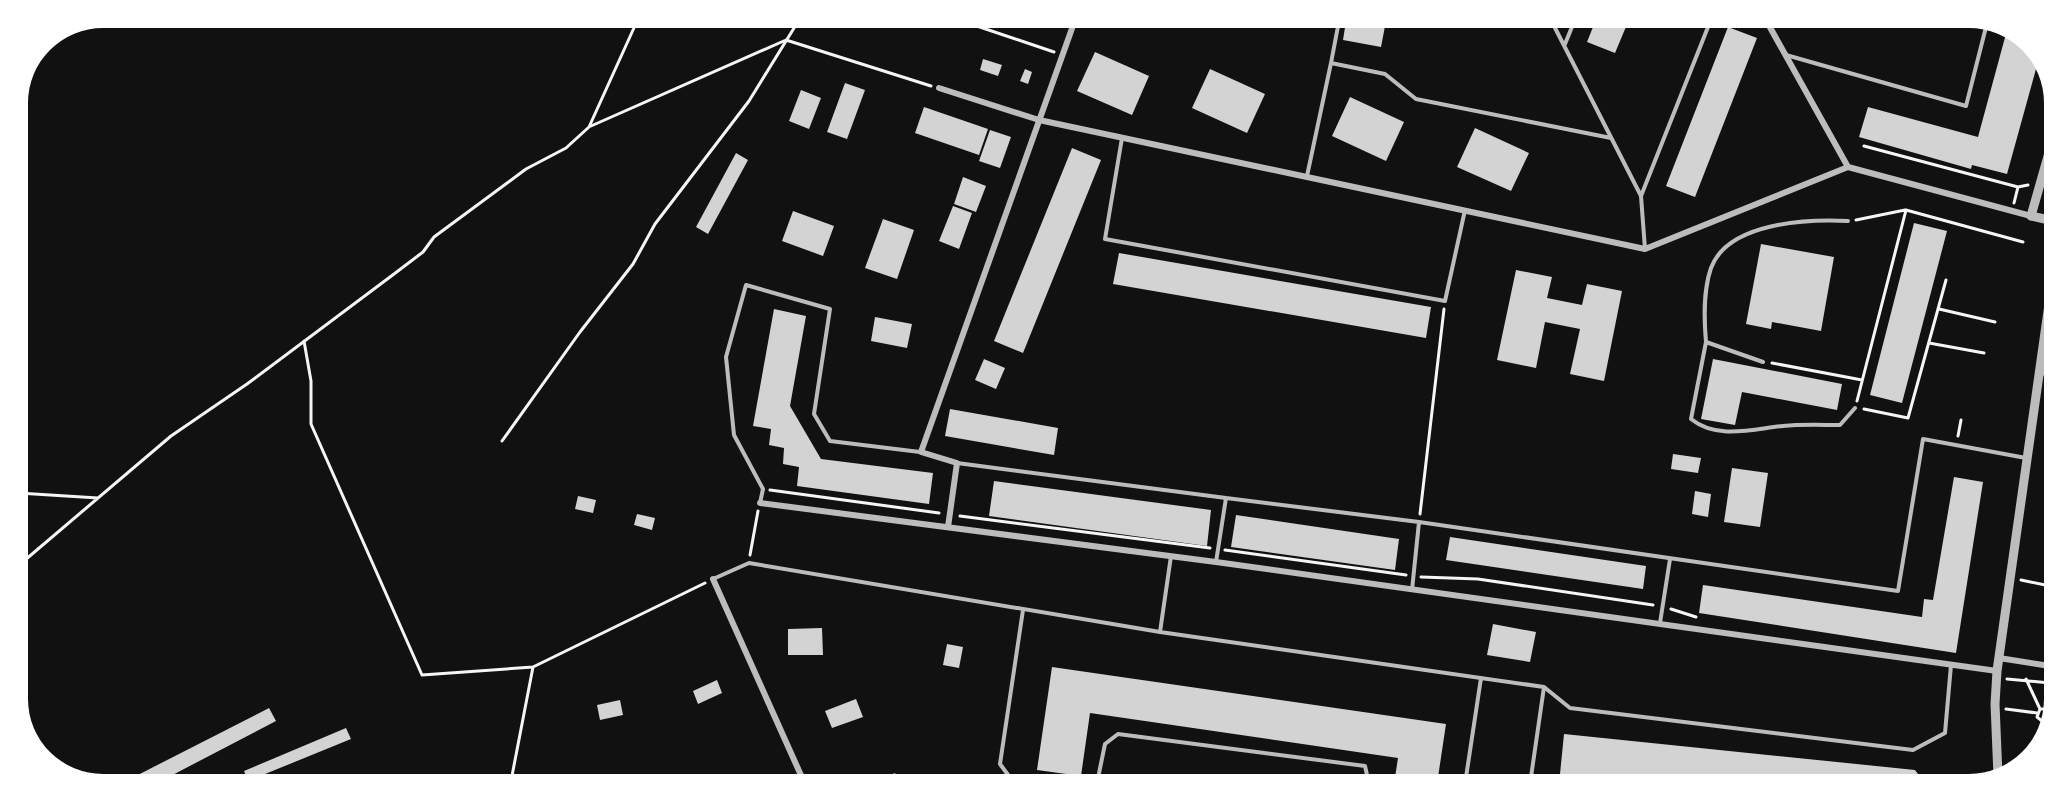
<svg xmlns="http://www.w3.org/2000/svg" width="2072" height="803" font-family="Mulish,sans-serif">
<style>
.building{fill:#d3d3d3}
.lines{fill:none;stroke-linecap:round;stroke-linejoin:round}
.path{stroke:#f5f5f5;stroke-width:3}
.service{stroke:#bcbcbc;stroke-width:4}
.minor{stroke:#bcbcbc;stroke-width:6}
.tertiary{stroke:#bcbcbc;stroke-width:9}
</style>
<rect width="100%" height="100%" fill="#111"/>
<path class="building" d="M1346 21H1386L1381 47 1343 40Z
M1595 22H1628L1615 53 1587 42Z
M1728 27 1757 38 1695 197 1666 186Z
M2007 30 2036 51 2039 58 2007 174 1972 165 1971 169 1859 137 1868 107 1978 137Z
M1095 52 1149 76 1132 115 1077 91Z
M983 59 1002 65 998 76 980 70Z
M1025 69 1032 72 1028 84 1020 81Z
M1210 69 1265 94 1247 133 1192 108Z
M845 83 865 90 847 139 827 132Z
M801 90 821 98 809 129 789 121Z
M1350 97 1404 122 1386 161 1332 136Z
M924 107 988 129 979 155 915 133Z
M1475 128 1529 153 1511 191 1457 167Z
M990 130 1011 137 1000 168 979 161Z
M1072 148 1101 160 1023 353 994 341Z
M736 153 748 160 708 234 696 227Z
M963 177 986 186 976 212 954 204Z
M953 206 972 213 959 249 939 241Z
M793 211 834 226 823 256 782 241Z
M883 219 914 230 897 279 865 268Z
M1914 223 1947 231 1902 403 1870 395Z
M1761 244 1834 257 1821 331 1772 322 1771 329 1746 324Z
M1119 253 1431 307 1426 338 1113 284Z
M1516 270 1552 277 1547 298 1582 305 1587 284 1622 291 1604 381 1570 374 1580 329 1545 322 1536 368 1497 360Z
M774 309 806 316 790 406 821 459 933 473 929 504 797 486 799 467 783 464 784 448 769 445 771 429 753 426Z
M875 317 912 324 907 348 871 341Z
M984 359 1005 368 996 389 975 380Z
M1713 359 1842 384 1837 410 1742 392 1735 425 1701 419Z
M950 409 1058 428 1054 455 945 436Z
M1673 454 1701 458 1698 473 1671 469Z
M1732 468 1768 473 1760 527 1724 522Z
M1954 477 1983 482 1956 653 1699 613 1703 585 1922 617 1924 599 1933 600Z
M994 481 1211 510 1207 546 989 516Z
M1695 491 1711 494 1708 517 1692 514Z
M578 496 596 500 593 513 575 509Z
M637 514 655 518 652 530 634 525Z
M1236 515 1399 539 1395 570 1231 547Z
M1450 537 1646 566 1643 589 1446 560Z
M1493 624 1536 632 1530 662 1487 655Z
M822 628 823 655H788V629Z
M947 644 963 647 959 668 943 665Z
M1052 667 1446 724 1437 784H1394L1398 758 1090 713 1081 776 1037 770Z
M717 680 722 693 698 704 693 691Z
M856 699 863 717 832 728 825 711Z
M620 700 623 715 600 720 597 705Z
M269 708 276 721 161 781 128 780Z
M346 728 351 739 248 781 244 771Z
M1564 734 1915 770 1926 785 1559 784Z
M895 773 899 782H874Z
M615 777 616 782H599V781Z"/>
<g class="lines">
<path class="path" d="M959 20 1054 52
M591 126 786 40 931 86
M1864 146 2018 187 2028 185
M2014 203 2018 187
M1856 220 1905 210
M1939 309 1995 322
M304 341 311 381V424L422 675 533 667
M1929 343 1984 353
M1772 363 1862 380
M1857 401 1906 210 2023 242
M1864 409 1908 418 1946 280
M1958 436 1961 420
M502 441 580 332 633 264 655 224 749 101 799 20
M770 490 939 513
M18 493 98 498
M1420 514 1444 309
M960 516 1210 548
M1225 550 1406 575
M750 555 758 511
M18 566 171 436 247 384 394 274 423 252 434 237 526 169 566 148 589 127 638 19
M1421 577 1478 579 1653 605
M2021 580 2050 586
M1671 609 1696 617
M2007 679 2050 683
M2026 679 2040 709
M2006 709 2037 713
M2049 715 2042 721 2037 717 2040 709H2044L2049 715
M2045 721 2049 728
M2009 766 2019 767
M511 781 533 667 705 583"/>
<path class="service" d="M1552 22 1641 196 1645 249
M1565 44 1574 22
M1786 55 1966 106 1987 23
M1331 63 1339 21
M1122 138 1105 239 1445 301 1465 210
M1307 176 1331 63 1385 74 1416 99 1611 138
M1641 196 1710 22
M1706 342 1691 419C1717 440 1753 429 1783 426 1801 424 1821 425 1840 425L1855 408
M1763 362 1706 342C1704 318 1703 291 1711 268 1728 222 1808 219 1848 221
M2041 373 2052 375
M957 463 1226 498 1216 562
M1226 498 1419 522 1898 591 1923 439 2026 458
M760 503 763 489 734 435 726 357 746 285 830 309 814 414 830 441 920 452
M713 579 749 563 1160 632 1544 687
M1412 590 1419 522
M1660 623 1670 559
M1160 632 1171 556
M1014 783 1000 764 1023 610
M1097 783 1105 744 1118 734 1365 766 1369 784
M1465 784 1481 678
M1530 784 1544 687 1570 708 1913 750 1945 733 1951 665"/>
<path class="minor" d="M1767 22 1848 167
M939 88 1039 120 1645 249 1848 167 2031 216
M760 503 1216 562 1997 671
M948 527 957 463 921 452 1075 20
M713 579 804 782
M1999 658 2050 666"/>
<path class="tertiary" d="M2053 221 2031 216 2054 135
M1998 776 1995 704 1997 671 2052 283"/>
</g>
<path d="M0 0H2072V803H0ZM103 28H1969A75 75 0 0 1 2044 103V699A75 75 0 0 1 1969 774H103A75 75 0 0 1 28 699V103A75 75 0 0 1 103 28Z" fill="#fff" fill-rule="evenodd"/>
</svg>
